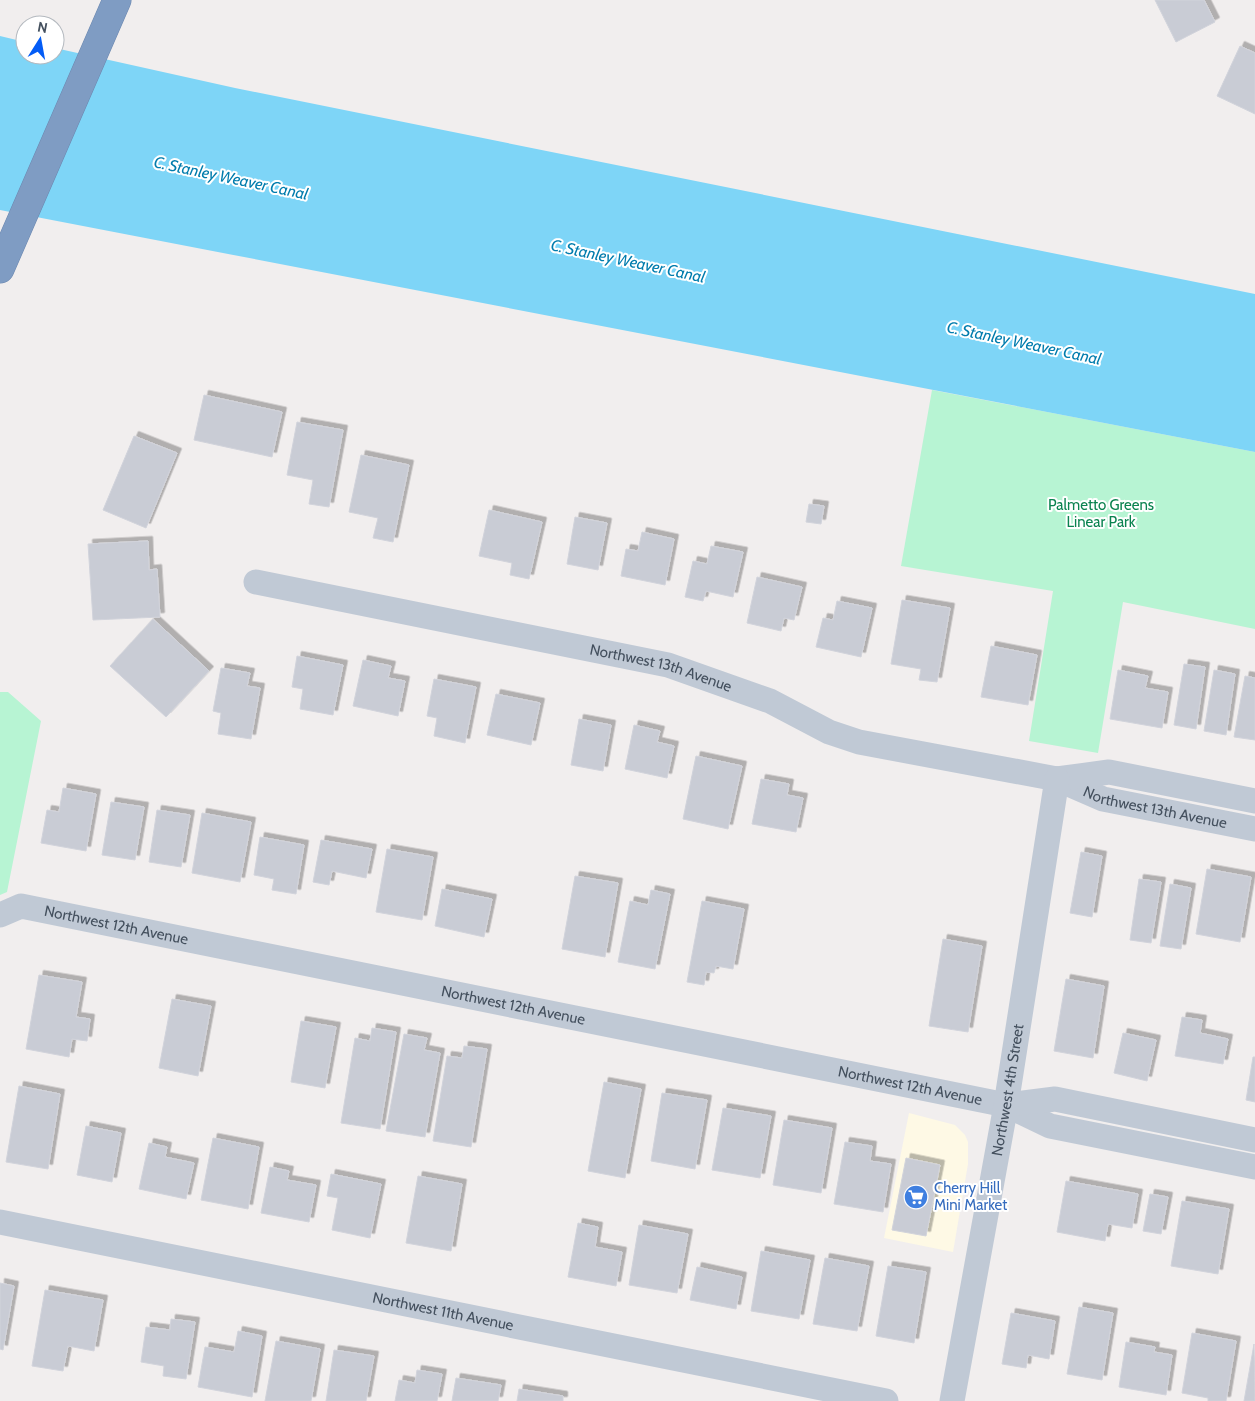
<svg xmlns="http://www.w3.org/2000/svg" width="1255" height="1401" font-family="Cabin,sans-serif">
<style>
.commercial{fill:#fef9e5}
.green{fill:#b7f4d3}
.water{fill:#7ed5f7}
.building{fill:#c9ccd5;stroke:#d1d3db;filter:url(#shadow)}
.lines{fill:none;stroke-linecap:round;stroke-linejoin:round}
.highway-casing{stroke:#6b87af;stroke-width:29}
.street{stroke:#c0c9d5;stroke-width:25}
.highway{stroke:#7f9cc3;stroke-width:28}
.labels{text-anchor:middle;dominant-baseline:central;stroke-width:4;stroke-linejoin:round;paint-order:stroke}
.park-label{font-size:15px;fill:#0b8350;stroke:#fff}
.street-label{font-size:15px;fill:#44505e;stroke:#fff}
.shop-label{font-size:15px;fill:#366cbe;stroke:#fff;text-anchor:start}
.water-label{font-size:16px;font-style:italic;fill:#017cad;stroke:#fff}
</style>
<defs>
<filter id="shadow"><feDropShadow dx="4.5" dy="-4.5" stdDeviation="0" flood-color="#0004"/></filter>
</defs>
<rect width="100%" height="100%" fill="#f1eeee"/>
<path class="commercial" d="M909 1113 955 1125 965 1135 968 1142V1164L953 1252 884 1238Z"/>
<path class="green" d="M932 390 1255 452V629L1123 602 1098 753 1029 741 1053 591 901 566Z
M0 692H8L41 721 7 892 0 895Z"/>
<path class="water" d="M0 36 25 42V55H55V48L235 88 1255 294V452L0 210Z"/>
<path class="building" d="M1155 0H1204L1215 22 1176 42Z
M1240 46 1255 53V114L1217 96Z
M204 395 282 412 272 457 194 440Z
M297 422 343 430 329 507 309 504 313 480 287 475Z
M134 436 177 453 146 528 103 510Z
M361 455 409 465 393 542 373 538 378 518 349 512Z
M809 504 824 506 821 524 806 522Z
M489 510 542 522 529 579 510 575 512 563 479 556Z
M575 517 607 523 598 570 567 564Z
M642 532 674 539 665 585 621 576 626 549 638 551Z
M148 541 149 570 157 569 160 617 93 620 88 544Z
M711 546 743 552 733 597 706 591 703 601 685 597 693 561 707 564Z
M757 577 802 587 794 620 784 618 781 631 747 623Z
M902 600 950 608 937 682 919 680 921 669 891 664Z
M837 601 872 608 861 657 816 647 823 618 833 620Z
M153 619 209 671 166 717 110 666Z
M991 646 1037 655 1028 705 981 697Z
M297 656 343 665 333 715 300 709 303 689 292 687Z
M363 660 391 666 388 678 405 681 398 716 353 706Z
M1184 664 1205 667 1196 729 1174 725Z
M221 668 250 673 247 686 260 688 251 739 218 734 221 713 213 711Z
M1118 670 1148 676 1145 688 1168 692 1162 728 1110 719Z
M1214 670 1235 674 1226 735 1204 731Z
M1245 676 1255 678V740L1234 737Z
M434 679 476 687 465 743 434 736 437 718 427 716Z
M496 694 540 703 531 745 487 735Z
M579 719 611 725 603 771 571 765Z
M634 725 660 731 657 742 674 746 667 778 625 769Z
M696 756 742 766 728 829 683 819Z
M761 779 789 784 787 795 803 798 796 832 752 824Z
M63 788 96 794 86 851 41 843 47 810 59 812Z
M111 802 144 807 135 860 102 855Z
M157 810 190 815 181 867 149 862Z
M202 813 251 822 240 882 192 873Z
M260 837 304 845 296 894 272 890 274 879 254 875Z
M321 840 372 849 366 878 332 871 329 885 313 882Z
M387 849 433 857 422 920 376 912Z
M1081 852 1102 856 1092 917 1070 913Z
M1207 869 1251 877 1240 942 1196 934Z
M575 876 618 883 605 957 562 949Z
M1139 879 1161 882 1151 943 1130 940Z
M1170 884 1191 888 1181 949 1160 946Z
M442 889 492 899 484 937 435 926Z
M651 890 670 894 655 969 618 962 630 901 648 905Z
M702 901 744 909 733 969 716 966 714 973 706 972 704 985 687 982Z
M943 939 982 946 968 1032 929 1026Z
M39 975 82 982 76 1017 90 1019 87 1041 72 1039 69 1057 26 1049Z
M1066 979 1104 986 1093 1058 1054 1051Z
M172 999 211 1006 198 1076 159 1068Z
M1182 1017 1202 1020 1200 1033 1228 1039 1223 1064 1175 1056Z
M301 1021 336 1027 325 1088 291 1082Z
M372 1028 396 1032 380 1129 341 1123 355 1038 370 1041Z
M1123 1033 1156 1040 1147 1081 1114 1073Z
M404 1034 427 1038 424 1050 440 1053 425 1137 386 1131Z
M464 1046 487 1049 471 1147 433 1141 447 1056 462 1058Z
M1253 1057H1255V1102L1246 1100Z
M604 1082 641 1089 625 1178 588 1171Z
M19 1086 60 1094 48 1169 6 1162Z
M662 1093 707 1100 695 1169 651 1161Z
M723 1108 771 1116 760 1178 712 1170Z
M784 1120 832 1128 821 1193 773 1185Z
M86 1126 121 1133 112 1182 77 1175Z
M213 1138 259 1147 248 1209 201 1200Z
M845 1142 872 1146 870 1161 891 1164 883 1212 834 1204Z
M149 1143 167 1147 165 1157 194 1163 186 1199 139 1189Z
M906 1158 940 1165 926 1236 892 1230Z
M270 1167 289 1171 287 1180 316 1185 309 1222 261 1213Z
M331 1174 381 1184 370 1238 332 1230 338 1198 327 1196Z
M418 1176 462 1184 451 1251 406 1243Z
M1066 1181 1138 1194 1132 1228 1108 1224 1105 1241 1057 1232Z
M1150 1194 1168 1197 1161 1234 1143 1231Z
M1182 1201 1229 1209 1218 1274 1171 1266Z
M578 1223 598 1227 595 1247 622 1252 616 1286 568 1277Z
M639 1225 688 1234 677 1293 629 1285Z
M761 1251 810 1260 799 1319 751 1311Z
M825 1258 869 1266 857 1331 813 1324Z
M888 1266 926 1272 914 1343 876 1336Z
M697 1267 742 1277 736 1309 690 1300Z
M0 1283 14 1286 3 1350 0 1349Z
M45 1290 103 1300 94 1351 68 1346 63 1371 32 1366Z
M1079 1307 1113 1313 1102 1380 1067 1374Z
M1011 1313 1055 1321 1049 1359 1028 1355 1026 1368 1002 1364Z
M171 1319 195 1322 186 1379 163 1376 164 1366 141 1362 146 1327 170 1330Z
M238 1331 262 1336 252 1397 198 1387 205 1347 234 1352Z
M1192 1333 1236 1341 1226 1401H1208V1398L1182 1393Z
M276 1341 320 1349 311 1401H265Z
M1126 1342 1155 1347 1154 1352 1172 1355 1166 1395 1119 1387Z
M1254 1344 1255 1401H1244Z
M334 1350 374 1356 366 1401H326Z
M417 1370 442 1374 437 1401H395L399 1380 415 1383Z
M456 1378 501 1385 498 1401H452Z
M519 1389 563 1396V1401H517Z"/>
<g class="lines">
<g class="highway-casing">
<path id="highway" d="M0 269 117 0"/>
</g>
<g class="street">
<path id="s1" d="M256 582 668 665 770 701 829 732 859 742 1057 779 1103 799 1255 829"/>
<path d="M1057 779 1109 772 1255 801"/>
<path id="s2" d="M0 915 21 906 1006 1105 1050 1126 1255 1167"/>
<path d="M1006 1105 1055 1099 1255 1140"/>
<path id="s3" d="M0 1222 886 1401"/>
<path id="s4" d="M952 1401 1006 1105 1057 779"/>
</g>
<use href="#highway" class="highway"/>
</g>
<defs>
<g id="supermarket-disc" transform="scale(1.25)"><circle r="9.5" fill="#3f7fe0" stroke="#fff"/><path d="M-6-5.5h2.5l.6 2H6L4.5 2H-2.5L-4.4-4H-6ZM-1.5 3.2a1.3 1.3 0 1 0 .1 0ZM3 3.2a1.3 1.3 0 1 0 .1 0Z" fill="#fff"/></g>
</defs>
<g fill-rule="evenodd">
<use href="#supermarket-disc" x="916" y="1197"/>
</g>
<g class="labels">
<g class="park-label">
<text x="1101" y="505">Palmetto Greens<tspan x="1101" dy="17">Linear Park</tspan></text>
</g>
<g class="street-label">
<text stroke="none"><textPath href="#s1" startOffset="414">Northwest 13th Avenue</textPath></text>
<text stroke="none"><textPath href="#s1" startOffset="931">Northwest 13th Avenue</textPath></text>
<text stroke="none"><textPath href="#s2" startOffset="120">Northwest 12th Avenue</textPath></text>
<text stroke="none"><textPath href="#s2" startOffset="525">Northwest 12th Avenue</textPath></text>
<text stroke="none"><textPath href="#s2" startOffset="930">Northwest 12th Avenue</textPath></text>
<text stroke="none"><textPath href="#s4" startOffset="316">Northwest 4th Street</textPath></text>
<text stroke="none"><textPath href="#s3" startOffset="452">Northwest 11th Avenue</textPath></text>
</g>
<g class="shop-label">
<text x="934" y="1188">Cherry Hill<tspan x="934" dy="17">Mini Market</tspan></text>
</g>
<g class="water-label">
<text transform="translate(231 178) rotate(12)">C. Stanley Weaver Canal</text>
<text transform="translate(628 261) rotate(12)">C. Stanley Weaver Canal</text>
<text transform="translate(1024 343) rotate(12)">C. Stanley Weaver Canal</text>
</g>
</g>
<g transform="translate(40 40) rotate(11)"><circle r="24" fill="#ffffff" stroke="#b4b9bf"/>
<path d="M0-4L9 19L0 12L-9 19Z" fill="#035cf6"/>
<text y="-8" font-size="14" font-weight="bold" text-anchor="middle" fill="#44505e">N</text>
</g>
</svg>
